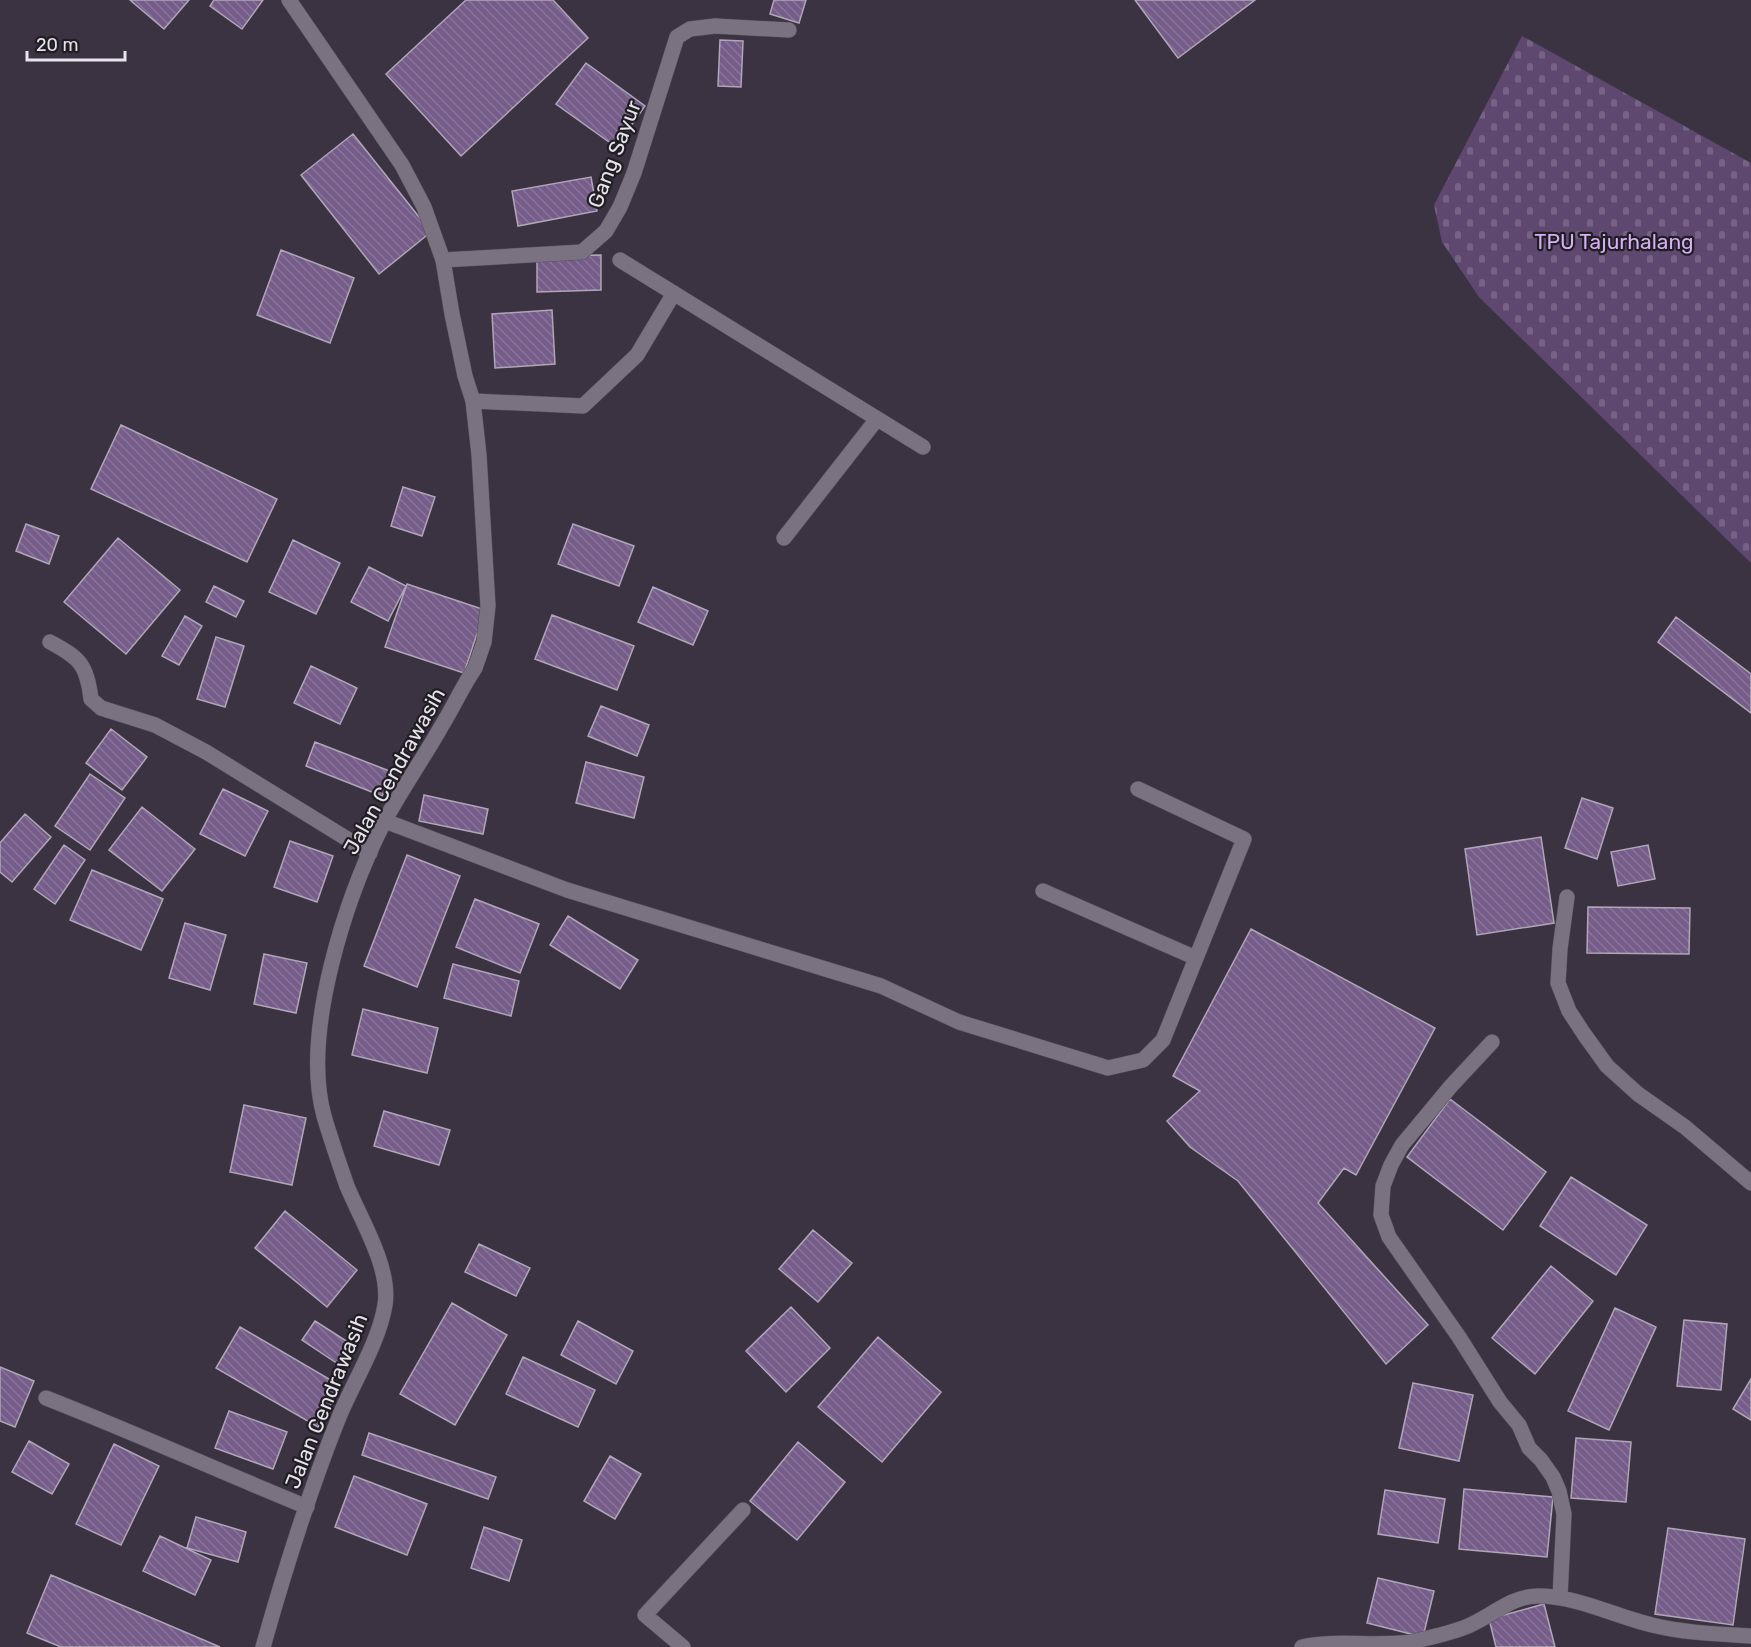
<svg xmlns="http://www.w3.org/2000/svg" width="1751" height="1647" font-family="Rubik,sans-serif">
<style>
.cemetery{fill:url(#cemetery-stones)}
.building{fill:url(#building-back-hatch);stroke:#afa6b7;stroke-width:1.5}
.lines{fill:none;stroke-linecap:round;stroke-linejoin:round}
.lane-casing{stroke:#554f5b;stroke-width:16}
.street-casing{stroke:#554f5b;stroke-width:16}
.secondary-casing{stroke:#554f5b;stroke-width:16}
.lane{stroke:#7a7281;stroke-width:15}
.street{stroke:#7a7281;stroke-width:15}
.secondary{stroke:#7a7281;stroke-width:15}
.labels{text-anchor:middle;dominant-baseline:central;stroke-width:4.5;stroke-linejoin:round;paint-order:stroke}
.street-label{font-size:21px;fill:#e7e3ec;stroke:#201d23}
.park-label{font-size:21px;fill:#d6aff5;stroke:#201d23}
</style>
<defs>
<pattern id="cemetery-stones" width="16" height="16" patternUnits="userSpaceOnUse" patternTransform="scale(1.5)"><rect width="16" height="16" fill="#5e4870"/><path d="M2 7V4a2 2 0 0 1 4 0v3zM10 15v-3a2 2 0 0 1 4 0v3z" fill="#756285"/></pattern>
<pattern id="building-back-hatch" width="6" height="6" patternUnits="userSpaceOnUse" patternTransform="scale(1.5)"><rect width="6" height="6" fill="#755c89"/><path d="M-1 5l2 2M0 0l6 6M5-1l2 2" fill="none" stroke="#89739a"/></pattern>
</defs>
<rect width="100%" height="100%" fill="#3b3342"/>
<path class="cemetery" d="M1522 36 1751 163V563L1479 297 1442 242 1434 205Z"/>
<path class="building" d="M130 0H189L164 29Z
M214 0H263L242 29 210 6Z
M466 0H553L588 38 461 156 386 74Z
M774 0H806L799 23 770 14Z
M1135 0H1255L1178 58Z
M720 40 743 41 741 87 718 86Z
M586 63 645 106 616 147 556 104Z
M353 134 431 232 379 274 301 175Z
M591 177 597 211 518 226 512 191Z
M281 250 354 278 330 343 257 315Z
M601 255V290L537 292V256Z
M552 310 555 364 495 368 492 314Z
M121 425 277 499 247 562 91 489Z
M403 487 435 497 422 536 391 526Z
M26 524 59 536 49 564 16 551Z
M573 524 634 546 619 586 558 564Z
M118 538 180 590 126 654 64 602Z
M293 540 340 563 316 614 269 592Z
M369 567 406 586 388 621 351 602Z
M407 584 485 610 464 673 385 647Z
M214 586 244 601 236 617 206 602Z
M653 587 708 611 693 645 638 622Z
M552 615 634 646 617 690 535 659Z
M185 616 202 626 179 665 162 656Z
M1676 617 1751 674V713L1658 642Z
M216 637 244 646 225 707 197 699Z
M311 666 357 688 340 724 294 703Z
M601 706 649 725 637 756 588 736Z
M111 729 147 757 122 790 86 763Z
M315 742 392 772 382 796 306 766Z
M586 762 644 777 634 818 576 803Z
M90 774 125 798 90 850 55 826Z
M223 789 268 811 245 856 200 834Z
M424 795 488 809 483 834 419 821Z
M1582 798 1613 808 1597 859 1565 848Z
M142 807 195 849 162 891 109 850Z
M25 814 51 837 12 882 0 872V843Z
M1541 837 1554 923 1477 935 1465 849Z
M290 841 333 856 317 902 274 887Z
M64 845 85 860 55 904 34 889Z
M1648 845 1655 879 1618 886 1611 852Z
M407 855 460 876 417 987 364 966Z
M92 870 163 899 141 950 70 920Z
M475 899 539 924 520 973 456 947Z
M1588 907 1690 908 1689 954 1587 953Z
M568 916 638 960 620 989 550 945Z
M185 923 226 935 210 990 169 978Z
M1251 929 1435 1028 1356 1175 1344 1168 1318 1203 1428 1325 1386 1364 1238 1181 1190 1147 1167 1121 1200 1091 1173 1076Z
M264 954 307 963 296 1013 254 1004Z
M453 964 519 981 511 1016 444 998Z
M363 1009 438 1028 427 1073 352 1055Z
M1450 1099 1546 1172 1503 1230 1407 1157Z
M244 1105 306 1118 292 1185 230 1172Z
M384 1111 450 1130 439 1165 374 1146Z
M1571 1177 1647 1225 1616 1275 1540 1226Z
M285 1211 357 1270 327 1307 255 1248Z
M813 1230 852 1263 818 1302 779 1269Z
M479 1244 530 1268 516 1296 465 1272Z
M1551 1266 1593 1301 1535 1374 1492 1338Z
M452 1303 507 1335 455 1425 400 1394Z
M791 1307 830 1348 786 1392 746 1351Z
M1615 1308 1656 1327 1609 1430 1568 1411Z
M1684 1320 1727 1324 1721 1390 1677 1386Z
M315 1321 351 1344 338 1364 302 1340Z
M578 1321 633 1351 616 1384 561 1355Z
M240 1327 341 1386 318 1427 216 1368Z
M878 1337 941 1392 882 1462 818 1407Z
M523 1357 595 1390 578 1427 506 1394Z
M0 1367 34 1381 15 1427 0 1421Z
M1751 1379V1420L1733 1409Z
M1413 1383 1473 1395 1459 1461 1399 1448Z
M229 1411 287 1432 273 1469 215 1448Z
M369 1433 496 1477 488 1499 362 1455Z
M1576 1438 1631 1442 1626 1502 1571 1498Z
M29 1441 69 1464 52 1494 12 1472Z
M798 1442 845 1482 797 1540 750 1501Z
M114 1444 159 1466 121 1545 76 1524Z
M610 1456 641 1474 615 1519 584 1501Z
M354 1476 427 1504 407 1555 335 1527Z
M1464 1489 1553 1497 1547 1557 1459 1549Z
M1385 1490 1445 1499 1438 1543 1378 1534Z
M196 1517 246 1532 238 1562 187 1548Z
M484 1527 522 1540 509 1581 471 1568Z
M1668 1528 1745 1539 1733 1625 1655 1614Z
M160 1536 211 1560 195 1595 143 1571Z
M51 1575 220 1647H61L27 1633Z
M1378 1578 1434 1591 1423 1637 1367 1623Z
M1544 1604 1555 1647H1496L1489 1619Z"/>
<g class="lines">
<g class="lane-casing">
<path id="lane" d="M1567 897 1560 949 1558 983 1569 1011 1584 1034 1607 1066 1638 1094 1685 1127 1751 1183"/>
</g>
<g class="street-casing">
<path id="street" d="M443 260 582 252 606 231 620 207 634 173 677 37 690 29 715 26 789 30
M620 260 923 447
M473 401 583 406 637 355 674 293
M784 538 877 419
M50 642C80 658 87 665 91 699L101 708 155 725 206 752 370 853
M385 821 567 890 881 986 959 1022 1108 1068 1143 1060 1163 1040 1244 839 1138 789
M1043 891 1196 958
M1492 1042 1451 1086 1402 1145 1391 1165 1383 1186 1381 1215 1389 1237 1459 1337 1500 1402 1519 1425 1529 1448 1541 1460 1553 1477 1559 1491 1564 1514 1560 1598
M46 1398C133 1432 219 1471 307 1507
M683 1647 645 1615 743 1510
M1302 1647C1337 1639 1375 1647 1411 1642 1428 1638 1447 1634 1463 1628 1489 1619 1509 1596 1538 1596 1577 1596 1614 1616 1652 1625 1684 1633 1718 1634 1751 1636"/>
</g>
<g class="secondary-casing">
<path id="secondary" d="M263 1647C285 1569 309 1492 339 1417 353 1383 379 1342 385 1305 391 1268 361 1220 347 1186 339 1163 331 1140 324 1116 301 1033 346 897 384 822 401 790 423 759 441 727 453 708 462 687 475 668L484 642 488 606 479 455 473 401 465 376 452 314 443 260 424 207 402 165 289 0"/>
</g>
<use href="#lane" class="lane"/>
<use href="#street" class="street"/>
<use href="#secondary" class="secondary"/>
</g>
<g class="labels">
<g class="street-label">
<text transform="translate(614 154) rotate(-69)">Gang Sayur</text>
<text transform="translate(394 771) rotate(-61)">Jalan Cendrawasih</text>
<text transform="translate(326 1401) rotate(-68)">Jalan Cendrawasih</text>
</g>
<g class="park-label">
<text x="1614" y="241">TPU Tajurhalang</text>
</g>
</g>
<path d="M27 51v9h98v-9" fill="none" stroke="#e7e3ec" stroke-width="3"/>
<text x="36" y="51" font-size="18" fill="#e7e3ec" stroke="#201d23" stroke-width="4.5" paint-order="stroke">20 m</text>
</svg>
